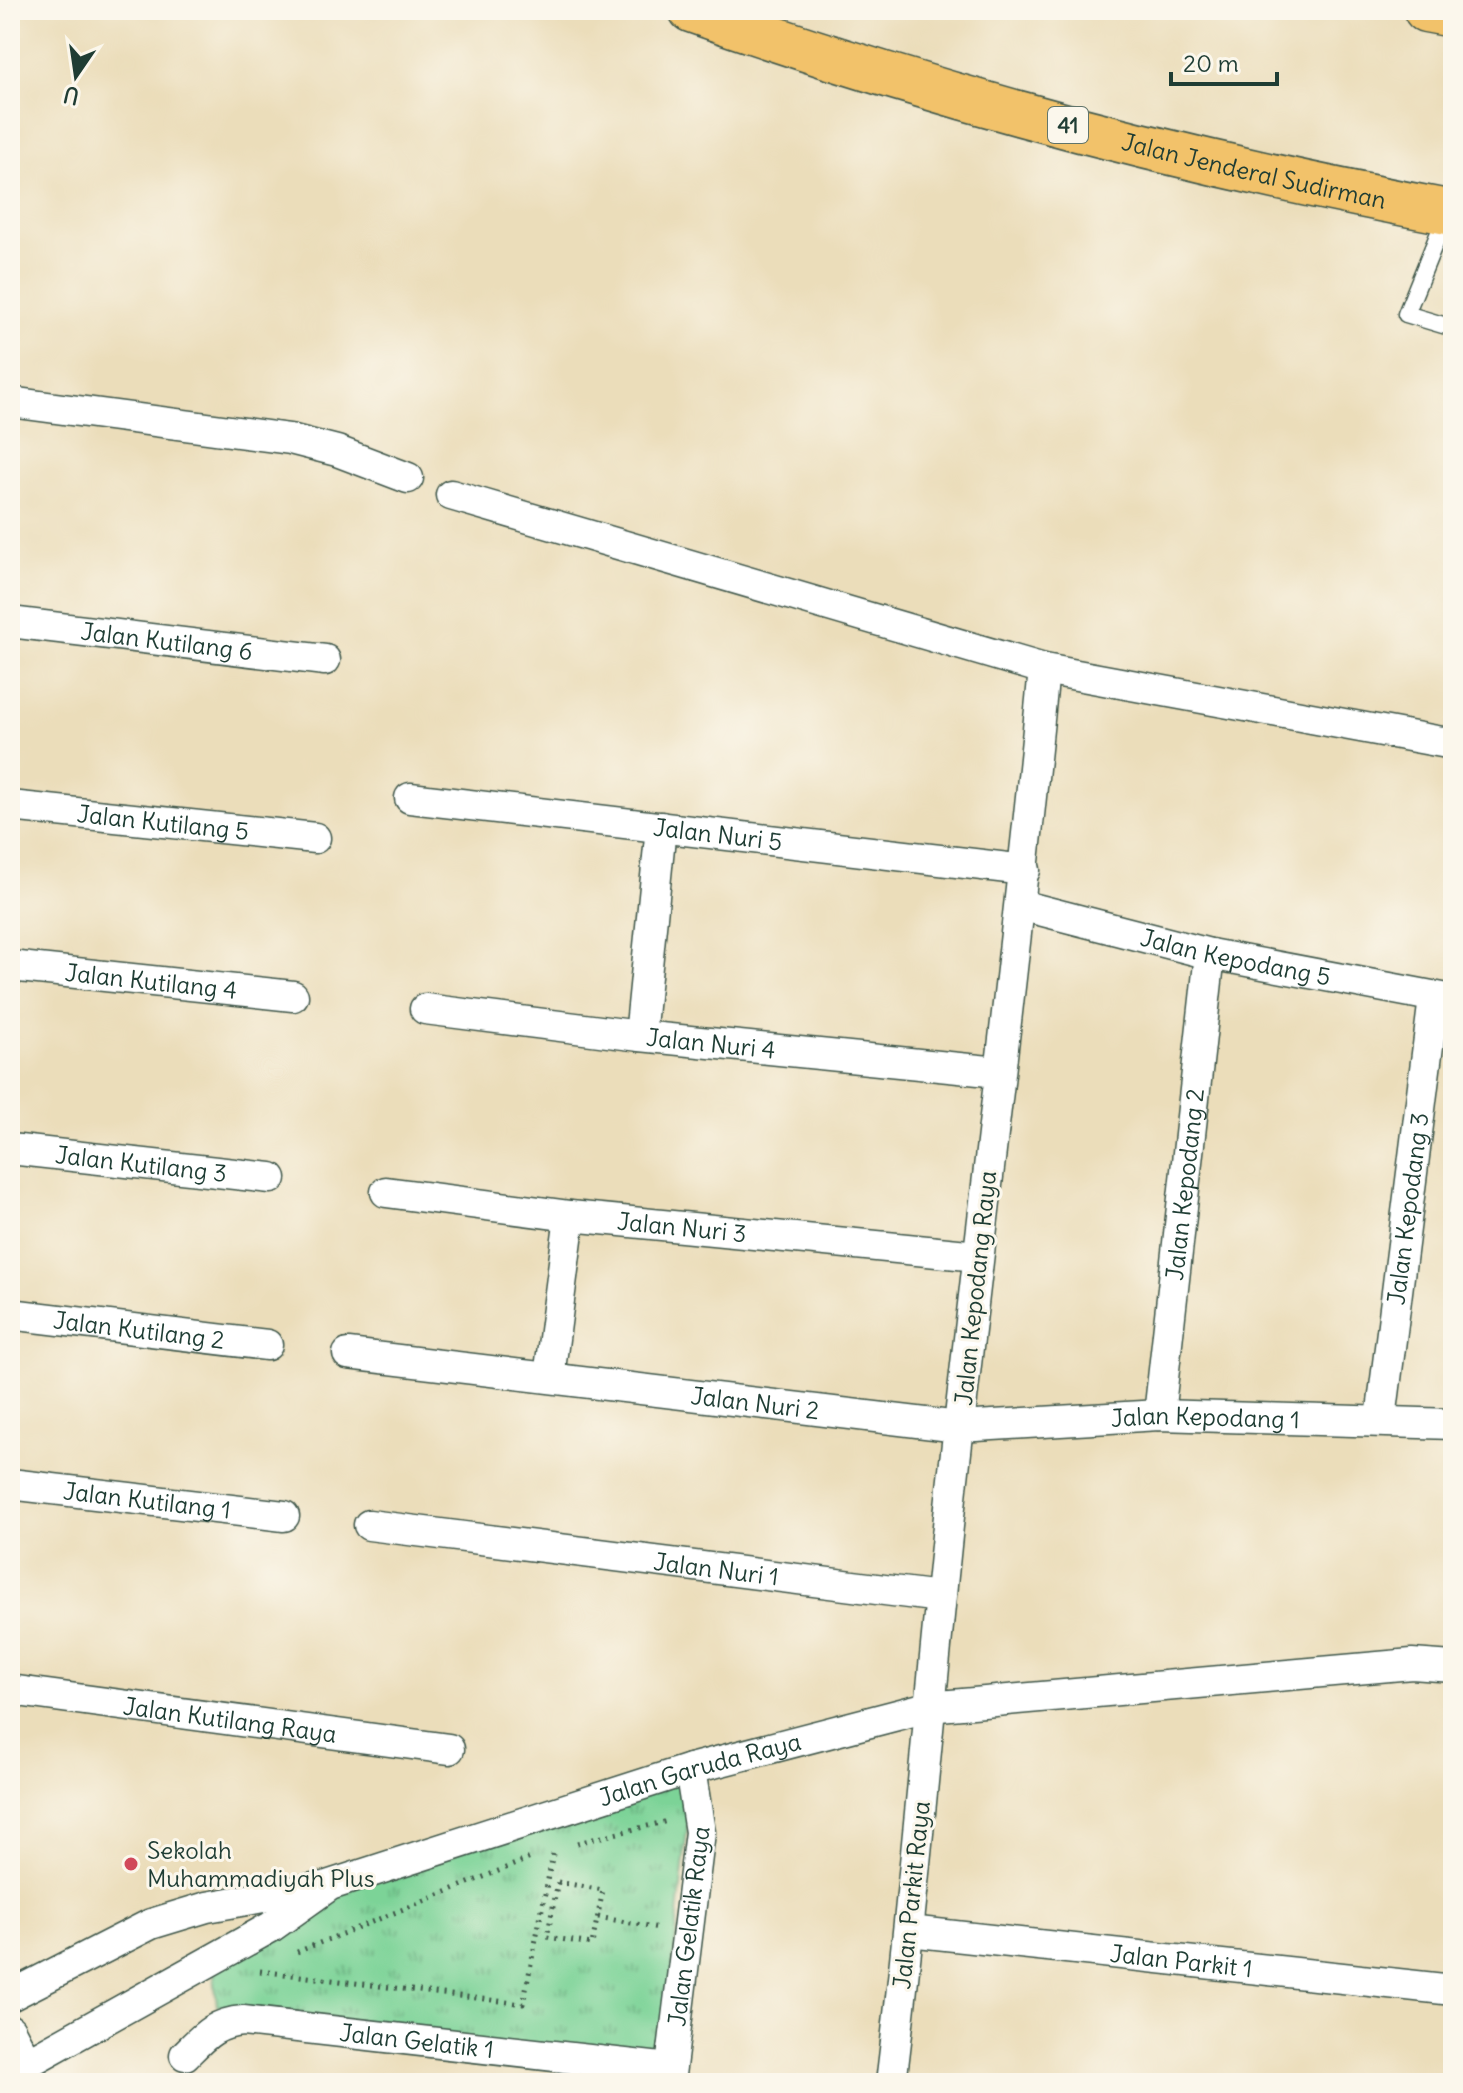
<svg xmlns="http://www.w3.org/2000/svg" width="1463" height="2093" font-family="Delius,sans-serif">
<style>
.park{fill:url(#park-tufts);stroke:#4e8866;stroke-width:2}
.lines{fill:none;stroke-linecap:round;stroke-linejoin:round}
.service-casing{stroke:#3e5548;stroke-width:19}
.minor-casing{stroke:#3e5548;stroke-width:33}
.trunk-casing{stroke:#3e5548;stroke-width:47}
.path{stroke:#3e5548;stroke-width:5;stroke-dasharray:2 6;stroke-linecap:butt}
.service{stroke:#fff;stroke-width:16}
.minor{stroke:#fff;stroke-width:30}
.trunk{stroke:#f2c26a;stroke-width:44}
.poi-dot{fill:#d1495b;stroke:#fbf7ec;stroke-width:3}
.labels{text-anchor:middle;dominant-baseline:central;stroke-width:6;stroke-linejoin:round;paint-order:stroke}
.shield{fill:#fbf7ec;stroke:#61756b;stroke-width:2}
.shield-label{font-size:22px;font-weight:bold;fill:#1f3d34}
.street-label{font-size:24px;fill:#1f3d34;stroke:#fbf7ec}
.poi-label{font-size:24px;fill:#1f3d34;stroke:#fbf7ec;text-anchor:start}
</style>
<defs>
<pattern id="park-tufts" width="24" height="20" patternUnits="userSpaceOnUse" patternTransform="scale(2)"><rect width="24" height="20" fill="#7cd397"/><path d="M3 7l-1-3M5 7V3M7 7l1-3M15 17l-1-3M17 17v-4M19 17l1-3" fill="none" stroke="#65ac7c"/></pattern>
</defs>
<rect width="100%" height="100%" fill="#fbf7ec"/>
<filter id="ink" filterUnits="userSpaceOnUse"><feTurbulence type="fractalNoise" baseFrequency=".0125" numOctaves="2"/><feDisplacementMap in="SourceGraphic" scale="16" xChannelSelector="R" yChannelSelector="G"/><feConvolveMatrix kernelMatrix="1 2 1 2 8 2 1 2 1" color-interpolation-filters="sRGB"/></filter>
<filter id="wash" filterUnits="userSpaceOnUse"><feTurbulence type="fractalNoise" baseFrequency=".006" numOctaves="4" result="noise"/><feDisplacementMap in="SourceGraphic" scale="32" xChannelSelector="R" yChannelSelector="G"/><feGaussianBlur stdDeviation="1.8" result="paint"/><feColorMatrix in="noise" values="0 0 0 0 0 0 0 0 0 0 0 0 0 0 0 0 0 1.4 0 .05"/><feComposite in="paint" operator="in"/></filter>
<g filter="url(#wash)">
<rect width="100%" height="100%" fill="#ebddba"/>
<path class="park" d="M683 1779 688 1820 662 2067 217 2006 213 1962 330 1886Z"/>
</g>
<g filter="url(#ink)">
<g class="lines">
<g class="service-casing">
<path id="service" d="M1447 213 1406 314 1453 328"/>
</g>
<g class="minor-casing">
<g id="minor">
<path d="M10 402 290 439 337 451 408 478"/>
<path d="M451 495 1044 669C1018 940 983 1209 953 1479 931 1680 916 1882 891 2083"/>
<path id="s1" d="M10 622 325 660"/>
<path d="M1044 669 1453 744"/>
<path id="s2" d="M410 798 1025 870"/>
<path id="s3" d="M10 806 315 838"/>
<path id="s4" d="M1020 905 1210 954 1453 1000"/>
<path id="s5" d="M10 966 293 996"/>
<path id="s6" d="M425 1009 640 1036 999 1072"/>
<path d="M640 1036 661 827"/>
<path id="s7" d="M10 1149 271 1178"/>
<path id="s8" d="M386 1192 570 1216 978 1256"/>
<path id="s9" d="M10 1314 267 1345"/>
<path id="s10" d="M348 1354 959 1427 1159 1415 1453 1424"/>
<path d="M549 1377 570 1216"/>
<path id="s11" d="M1159 1415 1210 954"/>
<path id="s12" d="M1381 1419 1434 998"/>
<path id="s13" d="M10 1484 284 1516"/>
<path id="s14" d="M369 1525 940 1597"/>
<path id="s15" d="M10 1690 449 1749"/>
<path id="s16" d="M909 1931 1453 1990"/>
<path d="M10 1996 151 1924 207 1907 319 1887"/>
<path d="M10 2030 27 2063"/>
<path id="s17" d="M185 2055C204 2036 215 2023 243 2021L670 2069"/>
<path id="s18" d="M10 2078 27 2063 271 1927 330 1885 690 1769 928 1707 1412 1664 1453 1667"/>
<path id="s19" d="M669 2083 700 1832 690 1769"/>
</g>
</g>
<g class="trunk-casing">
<g id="trunk">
<path id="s20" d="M691 10C938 98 1195 165 1453 213"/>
<path d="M1426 10 1453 15"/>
</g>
</g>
<path class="path" d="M577 1843 668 1821
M558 1882 603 1890 592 1944 547 1937Z
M598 1917 659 1928
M297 1952 533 1857
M260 1971 523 2004 554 1849"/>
<use href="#service" class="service"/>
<use href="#minor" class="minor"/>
<use href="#trunk" class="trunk"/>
</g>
</g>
<circle class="poi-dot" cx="131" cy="1864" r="8"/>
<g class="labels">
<rect class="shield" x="1048" y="107" width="40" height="36" rx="6"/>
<g class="shield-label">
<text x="1068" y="125">41</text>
</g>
<g class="street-label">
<text stroke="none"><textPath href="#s20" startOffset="586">Jalan Jenderal Sudirman</textPath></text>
<text stroke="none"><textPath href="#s1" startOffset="158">Jalan Kutilang 6</textPath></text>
<text stroke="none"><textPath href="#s3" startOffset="154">Jalan Kutilang 5</textPath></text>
<text stroke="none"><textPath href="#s2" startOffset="310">Jalan Nuri 5</textPath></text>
<text stroke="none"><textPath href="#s4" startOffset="222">Jalan Kepodang 5</textPath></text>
<text stroke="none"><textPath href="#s5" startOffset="142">Jalan Kutilang 4</textPath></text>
<text stroke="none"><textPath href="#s6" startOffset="288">Jalan Nuri 4</textPath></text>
<text stroke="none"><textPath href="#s7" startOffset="132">Jalan Kutilang 3</textPath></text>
<text stroke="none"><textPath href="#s11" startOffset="232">Jalan Kepodang 2</textPath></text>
<text stroke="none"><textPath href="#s12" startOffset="212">Jalan Kepodang 3</textPath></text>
<text stroke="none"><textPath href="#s8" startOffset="298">Jalan Nuri 3</textPath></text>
<text transform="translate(975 1288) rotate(-84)">Jalan Kepodang Raya</text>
<text stroke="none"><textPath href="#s9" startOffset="130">Jalan Kutilang 2</textPath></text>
<text stroke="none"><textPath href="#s10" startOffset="410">Jalan Nuri 2</textPath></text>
<text stroke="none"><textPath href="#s10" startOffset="862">Jalan Kepodang 1</textPath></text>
<text stroke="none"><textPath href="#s13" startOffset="138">Jalan Kutilang 1</textPath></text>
<text stroke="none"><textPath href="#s14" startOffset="350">Jalan Nuri 1</textPath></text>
<text stroke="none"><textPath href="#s15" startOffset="222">Jalan Kutilang Raya</textPath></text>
<text stroke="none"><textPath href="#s18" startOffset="762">Jalan Garuda Raya</textPath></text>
<text transform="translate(911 1895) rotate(-84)">Jalan Parkit Raya</text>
<text stroke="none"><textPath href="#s19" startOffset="158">Jalan Gelatik Raya</textPath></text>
<text stroke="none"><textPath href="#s16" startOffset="274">Jalan Parkit 1</textPath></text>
<text stroke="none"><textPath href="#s17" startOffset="244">Jalan Gelatik 1</textPath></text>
</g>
<g class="poi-label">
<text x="147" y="1850">Sekolah<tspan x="147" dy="28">Muhammadiyah Plus</tspan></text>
</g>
</g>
<rect width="1463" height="2093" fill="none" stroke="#fbf7ec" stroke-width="40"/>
<g transform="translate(76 76) rotate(193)" stroke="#fbf7ec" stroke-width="6" paint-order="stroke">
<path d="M0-6L14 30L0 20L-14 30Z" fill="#1f3d34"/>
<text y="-12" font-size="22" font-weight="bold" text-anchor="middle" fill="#1f3d34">U</text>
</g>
<path d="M1171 72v12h106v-12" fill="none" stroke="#1f3d34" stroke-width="4"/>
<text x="1183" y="72" font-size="24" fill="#1f3d34" stroke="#fbf7ec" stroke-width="6" paint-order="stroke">20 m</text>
</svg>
